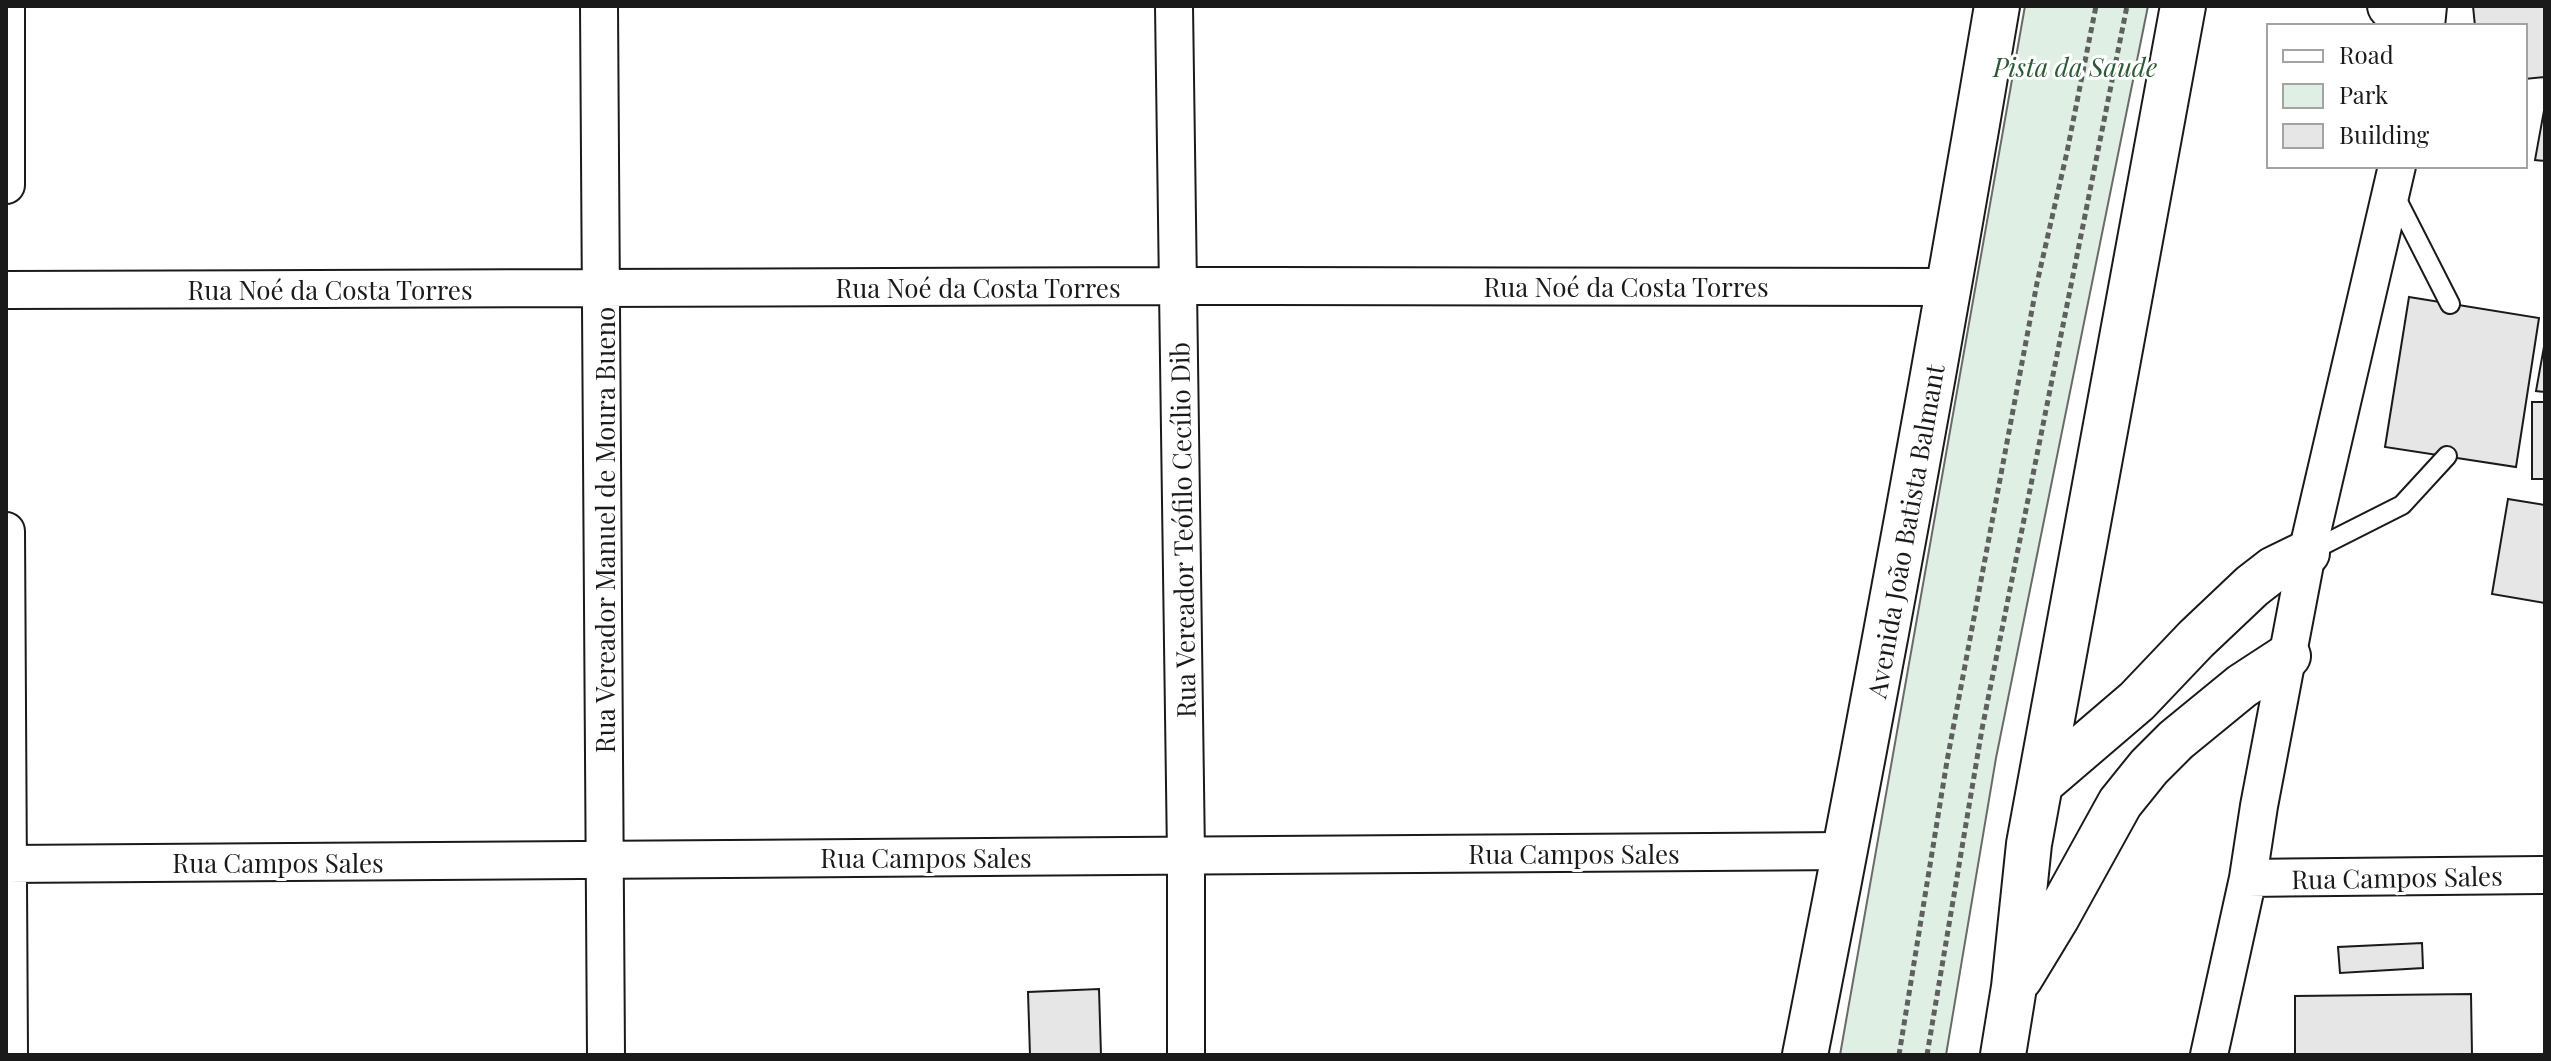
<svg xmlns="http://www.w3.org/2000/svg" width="2551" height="1061" font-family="'Playfair Display',serif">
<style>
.green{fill:#e0efe3;stroke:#6a6a6a;stroke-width:2}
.building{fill:#e6e6e6;stroke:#1a1a1a;stroke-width:2}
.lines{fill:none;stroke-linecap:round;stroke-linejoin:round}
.lane-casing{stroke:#1a1a1a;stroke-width:22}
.street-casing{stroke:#1a1a1a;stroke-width:40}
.secondary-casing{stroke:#1a1a1a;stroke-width:48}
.highway-casing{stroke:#1a1a1a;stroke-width:48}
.path{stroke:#5f5f5f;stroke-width:5;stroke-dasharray:6 4;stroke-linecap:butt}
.lane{stroke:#fff;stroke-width:18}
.street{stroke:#fff;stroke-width:36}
.secondary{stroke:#fff;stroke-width:44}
.highway{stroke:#fff;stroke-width:44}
.labels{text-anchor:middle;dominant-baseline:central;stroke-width:6;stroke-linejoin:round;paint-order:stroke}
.park-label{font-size:26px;font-style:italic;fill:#2b5a34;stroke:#fff}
.street-label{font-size:26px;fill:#1a1a1a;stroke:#fff}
</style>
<rect width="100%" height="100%" fill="#fff"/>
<path class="green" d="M2025 6H2148L1996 758 1946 1055H1840Z"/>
<path class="building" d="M2473 6H2545V77L2525 79V26H2475Z
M2545 105V161L2535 160Z
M2409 297 2539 318 2516 467 2385 447Z
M2545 341V392L2536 391Z
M2532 402H2545V479H2532Z
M2508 499 2545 505V603L2492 594Z
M2422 943 2423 968 2340 973 2338 947Z
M1099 989 1101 1055H1030L1028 992Z
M2471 994 2472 1055H2295V996Z"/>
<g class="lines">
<g class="lane-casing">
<path id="lane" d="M2393 192 2450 304
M2307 553 2402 505 2447 456"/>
</g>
<g class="street-casing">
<path id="street" d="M599 6 606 1055
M1174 6 1186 855V1055
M2426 26 2428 6
M6 185V6
M6 290 1178 286 1950 287
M6 531 9 1055
M6 864 1845 851
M2248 878 2545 875
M2209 1055 2248 878 2259 806 2307 553 2397 166"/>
</g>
<g class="secondary-casing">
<path id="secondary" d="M1805 1055C1874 706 1938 357 1997 6"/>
</g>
<g class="highway-casing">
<path id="highway" d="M2390 6 2409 26
M2040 784 2137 701 2196 639 2252 586 2274 569 2307 553
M2020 978 2057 917 2120 803 2149 767 2176 740 2242 686 2288 656
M2003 1055 2014 987 2029 844 2183 6"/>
</g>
<path class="path" d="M1899 1055 1947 761 2037 283 2067 152 2096 6
M1927 1055 1982 729 2127 6"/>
<use href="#lane" class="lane"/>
<use href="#street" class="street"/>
<use href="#secondary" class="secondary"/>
<use href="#highway" class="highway"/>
</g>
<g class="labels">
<g class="park-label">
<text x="2075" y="66">Pista da Saude</text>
</g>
<g class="street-label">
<text x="1626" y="286">Rua Noé da Costa Torres</text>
<text x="978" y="287">Rua Noé da Costa Torres</text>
<text x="330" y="289">Rua Noé da Costa Torres</text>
<text transform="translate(604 530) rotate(-90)">Rua Vereador Manuel de Moura Bueno</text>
<text transform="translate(1182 530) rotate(-91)">Rua Vereador Teófilo Cecílio Dib</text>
<text transform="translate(1905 531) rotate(-80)">Avenida João Batista Balmant</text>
<text x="1574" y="853">Rua Campos Sales</text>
<text x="926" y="857">Rua Campos Sales</text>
<text x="278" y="862">Rua Campos Sales</text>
<text transform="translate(2397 877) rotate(-1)">Rua Campos Sales</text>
</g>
</g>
<rect width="2551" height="1061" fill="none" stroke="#1a1a1a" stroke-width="16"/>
<rect x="2267" y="24" width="260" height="144" fill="#ffffff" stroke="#a3a3a3" stroke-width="2"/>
<rect x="2283" y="50" width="40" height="12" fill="#ffffff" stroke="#a3a3a3" stroke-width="2"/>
<text x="2339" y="64" font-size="24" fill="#1a1a1a">Road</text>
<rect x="2283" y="84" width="40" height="24" fill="#e0efe3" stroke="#a3a3a3" stroke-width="2"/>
<text x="2339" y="104" font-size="24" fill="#1a1a1a">Park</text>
<rect x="2283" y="124" width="40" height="24" fill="#e6e6e6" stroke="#a3a3a3" stroke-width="2"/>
<text x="2339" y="144" font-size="24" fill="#1a1a1a">Building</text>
</svg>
